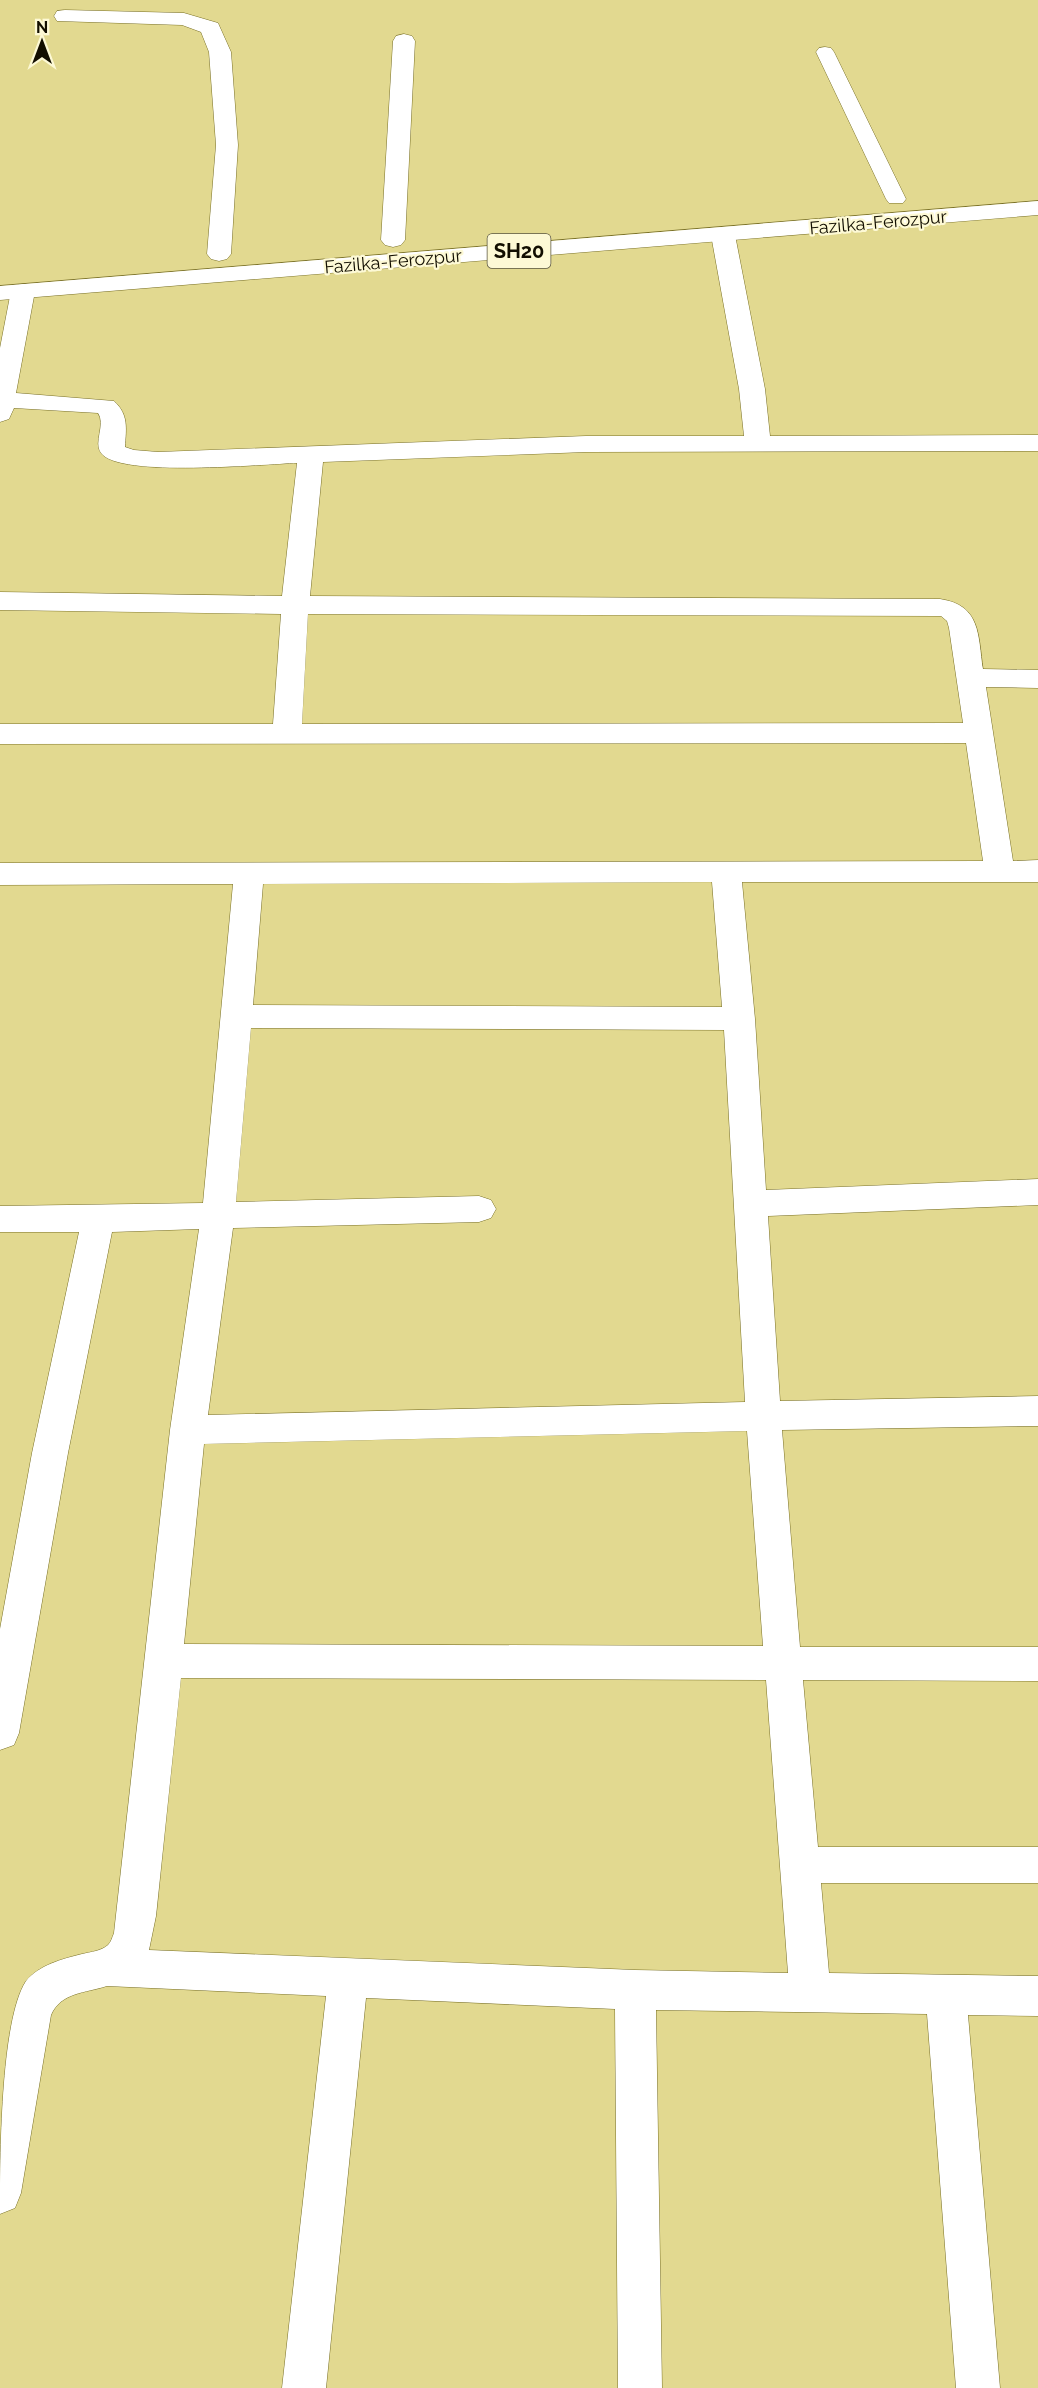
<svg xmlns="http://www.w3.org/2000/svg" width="1038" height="2388" font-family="Raleway,sans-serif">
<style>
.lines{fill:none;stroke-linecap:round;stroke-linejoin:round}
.service-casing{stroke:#797027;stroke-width:1}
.minor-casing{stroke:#797027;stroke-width:1}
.primary-casing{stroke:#797027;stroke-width:1}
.service{fill:#fff;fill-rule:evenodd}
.minor{fill:#fff;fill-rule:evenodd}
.primary{fill:#fff;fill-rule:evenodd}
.labels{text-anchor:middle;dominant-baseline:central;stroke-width:4.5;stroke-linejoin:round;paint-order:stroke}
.far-street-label{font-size:18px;fill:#120e00;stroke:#fdf9d5}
.shield{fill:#fdf9d5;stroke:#585440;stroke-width:1.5}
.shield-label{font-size:20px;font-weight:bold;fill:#120e00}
</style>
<rect width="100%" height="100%" fill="#e2d990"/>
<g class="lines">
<g class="service-casing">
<path id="service" d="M825 47 831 48 834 52 906 199 903 203H889L886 199 816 52 819 48Z"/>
</g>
<g class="minor-casing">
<path id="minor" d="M65 10 184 13 218 23 231 52 238 145 231 254 227 259 219 261 211 259 207 254 216 145 209 52 201 32 182 25 57 21 54 16 57 11Z
M404 34 412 36 415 41 405 240 401 245 393 247 385 245 381 240 393 41 396 36Z
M723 228 731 230 735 235 765 389 770 436 1038 435V451L586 452 323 462 310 596 940 599C981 605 978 635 983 669L1038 670V688L986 687 1013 861 1038 860V882H742L755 1019 766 1190 1038 1179V1205L768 1216 780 1401 1038 1396V1426L782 1430 800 1647H1038V1681L803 1680 818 1847H1038V1883H821L829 1973 1038 1976V2016L968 2015 1000 2388H956L927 2014 656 2010 662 2388H618L615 2009 366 1998 326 2388H282L326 1996 107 1986C86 1993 61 1992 51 2015L21 2193 15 2208 0 2214C0 2161 0 2021 26 1981 39 1965 62 1959 82 1954 91 1952 101 1951 108 1945 111 1942 112 1938 114 1933L170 1430 199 1229 112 1232 68 1453 19 1733 14 1745 0 1750V1629L32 1453 79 1232H0V1206L203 1203 233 884 0 885V863L983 861 966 743 0 744V724H273L281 614 0 610V592L282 596 297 463C264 464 119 478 101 453 93 442 106 425 98 413L14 408 9 419 0 422V348L11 291 14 286 23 284 32 286 35 291 16 393 114 401C129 415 126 428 125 447L134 450 158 452 586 436H744L739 389 711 235 715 230ZM308 614 941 616 947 621 949 628 963 723 302 724ZM712 882 722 1007 253 1005 263 884ZM251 1028 724 1030 745 1402 208 1415 233 1228 479 1222 491 1218 496 1209 491 1200 479 1196 236 1202ZM747 1431 763 1646 184 1644 204 1444ZM181 1678 766 1680 788 1973 635 1970 149 1950 156 1916Z"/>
</g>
<g class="primary-casing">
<path id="primary" d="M1038 201V215L0 300V286Z"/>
</g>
<use href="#service" class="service"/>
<use href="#minor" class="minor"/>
<use href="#primary" class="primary"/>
</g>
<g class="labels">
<g class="far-street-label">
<text transform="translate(878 222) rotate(-5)">Fazilka-Ferozpur</text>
<text transform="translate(393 261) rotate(-5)">Fazilka-Ferozpur</text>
</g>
<rect class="shield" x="487.5" y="234" width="63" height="34" rx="4.5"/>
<g class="shield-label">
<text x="519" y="251">SH20</text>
</g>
</g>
<g transform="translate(42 42)" stroke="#fdf9d5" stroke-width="4.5" paint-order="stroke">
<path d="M0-4.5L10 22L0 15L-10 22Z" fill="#120e00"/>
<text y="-9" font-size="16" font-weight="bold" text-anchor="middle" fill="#120e00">N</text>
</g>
</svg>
